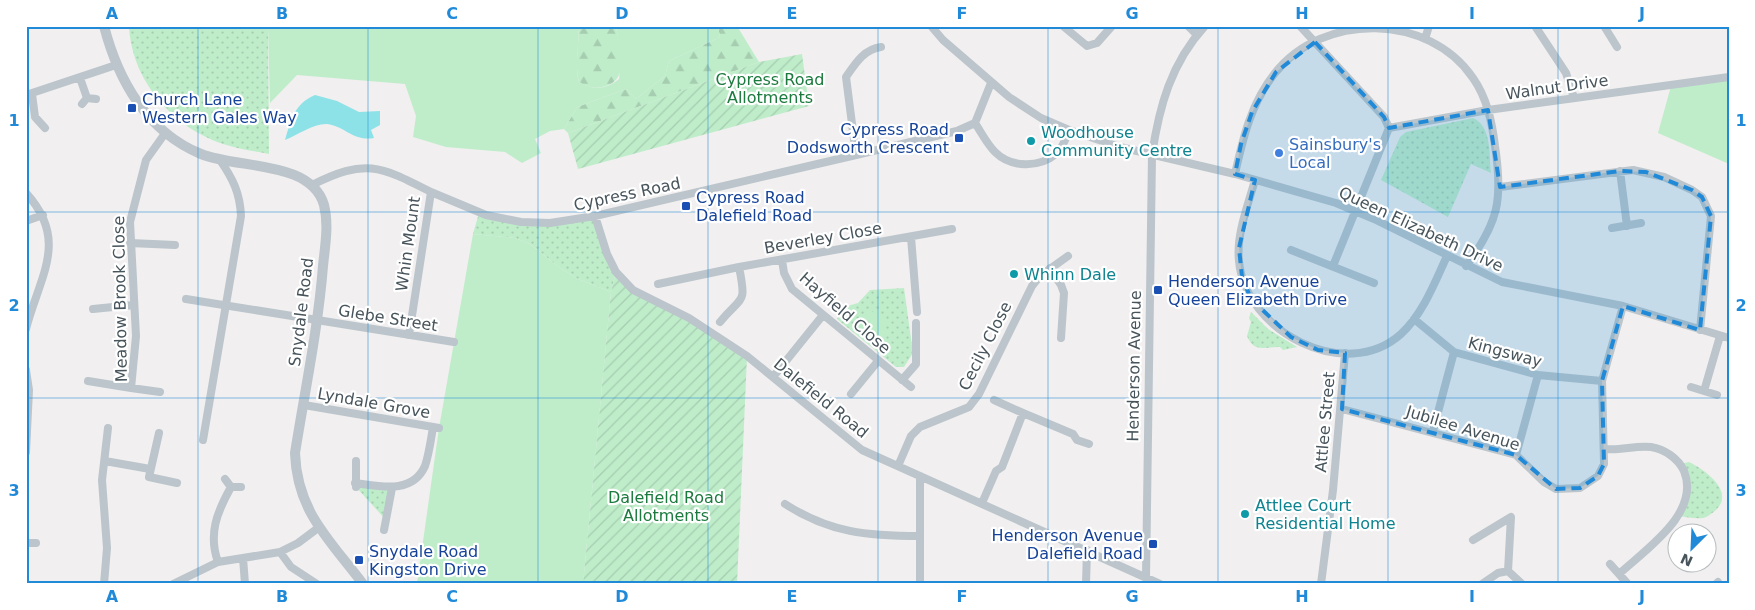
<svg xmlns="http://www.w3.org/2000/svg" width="1755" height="610" font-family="'DejaVu Sans',sans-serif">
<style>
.grass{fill:url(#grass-dots)}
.forest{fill:url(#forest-firs)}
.park{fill:#bfedca}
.garden{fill:url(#garden-furrows)}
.water{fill:#8de2e8}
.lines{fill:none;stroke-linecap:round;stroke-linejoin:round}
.minor{stroke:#bbc5cb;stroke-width:8}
.tertiary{stroke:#bbc5cb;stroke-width:10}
.marked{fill:#208ad9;fill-opacity:0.2;stroke:#208ad9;stroke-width:4;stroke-dasharray:10 6;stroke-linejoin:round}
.grid{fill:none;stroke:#208ad9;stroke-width:1;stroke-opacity:0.55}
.transit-dot{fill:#1a4fb4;stroke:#fff;stroke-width:2}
.culture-dot{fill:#0f9aa8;stroke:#fff;stroke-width:2}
.shop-dot{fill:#3f7fe0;stroke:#fff;stroke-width:2}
.labels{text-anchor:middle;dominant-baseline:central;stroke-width:4.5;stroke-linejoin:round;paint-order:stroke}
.park-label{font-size:16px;fill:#1b7a3d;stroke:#fff}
.street-label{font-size:16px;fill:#47545b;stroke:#fff}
.transit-label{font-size:16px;fill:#164399;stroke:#fff;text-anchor:start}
.culture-label{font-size:16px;fill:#0d838f;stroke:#fff;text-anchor:start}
.shop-label{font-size:16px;fill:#366cbe;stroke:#fff;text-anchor:start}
.neatline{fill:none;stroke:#208ad9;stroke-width:2}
.grid-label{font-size:16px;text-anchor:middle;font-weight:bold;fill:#208ad9}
</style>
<defs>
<pattern id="grass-dots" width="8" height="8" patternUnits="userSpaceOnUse" patternTransform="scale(1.25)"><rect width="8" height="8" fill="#bfedca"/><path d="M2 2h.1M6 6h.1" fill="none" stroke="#a6cdb0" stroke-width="1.8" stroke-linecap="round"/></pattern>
<pattern id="forest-firs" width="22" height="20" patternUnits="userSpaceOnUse" patternTransform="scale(1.25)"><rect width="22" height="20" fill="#bfedca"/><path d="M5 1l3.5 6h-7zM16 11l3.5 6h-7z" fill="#a6cdb0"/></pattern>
<pattern id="garden-furrows" width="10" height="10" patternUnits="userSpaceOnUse" patternTransform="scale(1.25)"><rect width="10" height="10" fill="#bfedca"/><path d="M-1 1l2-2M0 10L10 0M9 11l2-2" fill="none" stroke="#a6cdb0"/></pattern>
</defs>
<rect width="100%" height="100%" fill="#f1efef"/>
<path class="grass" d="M129 26H268L269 154C248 150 225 147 206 137 164 117 131 74 129 26Z
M1473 118C1492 126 1489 155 1491 173L1471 164 1448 217 1381 180 1400 137 1406 132Z
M479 213 521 222 595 216 616 272 611 292 578 279 560 268 530 244 515 238 473 234Z
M904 288 913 353 904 367H896L837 319 844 307 858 303 870 290Z
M1251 312 1268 329 1297 347 1283 350 1280 347C1267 346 1254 354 1247 336L1251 322 1249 318Z
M1689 462C1706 470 1735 492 1716 510 1712 513 1708 517 1703 518 1695 519 1687 517 1679 516L1687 495 1680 464Z
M356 487 392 488 386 520Z"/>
<path class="forest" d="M578 26H616C619 46 631 78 606 86 595 89 589 88 579 82 574 65 580 44 578 26Z
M718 26H737L759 62 568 133 564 129 577 107 626 89 636 99 665 76 669 61 720 37Z"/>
<path class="park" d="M268 26H578C580 44 574 66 579 82 593 91 607 89 619 79L621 57 616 26H718L720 37 669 61 665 76 636 99 626 89 577 107 564 129 550 131 535 139 541 153 522 163 505 152 446 147 413 137 416 116 405 84 297 75 270 103Z
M1729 77V164L1658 133 1671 86Z
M473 234 515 238 530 244 560 268 578 279 611 292 583 584H417L439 428Z
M869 311 880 314 886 321V331L881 341H874L867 336 863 316Z"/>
<path class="garden" d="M802 54 809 106 578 169 568 133 759 62Z
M616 272 633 290 673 310 747 356 737 584H583L611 292Z"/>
<path class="water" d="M315 95 337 101 359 112 380 111V125L371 130 374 138C353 142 344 125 326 124 313 124 297 135 285 140 291 120 294 104 315 95Z"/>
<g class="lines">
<path class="minor" d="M931 26 943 40 1009 97 1041 118 1069 130 1120 147 1235 174 1336 203 1374 219 1502 282 1623 306 1729 338
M1063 26 1087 46 1097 43 1112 26
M1188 26 1197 35
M1300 26 1384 117 1389 128 1333 266
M1535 26 1566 73 1574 98
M1604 26 1617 47
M1425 39 1429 26
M80 78 87 98
M991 83 975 123C981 132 987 144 995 152 1011 168 1039 168 1056 154 1063 148 1066 138 1069 130
M32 94 35 117 45 128
M26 95 116 65
M82 104 87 98 96 99
M1389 128 1488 110 1729 77
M856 155 846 77C855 64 864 49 881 47
M1620 171 1627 226
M1235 174C1243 138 1251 103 1275 73 1323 12 1429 13 1473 78 1487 98 1492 122 1495 146 1503 199 1499 222 1466 266
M1255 180C1248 205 1236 235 1239 261 1245 331 1345 384 1401 334 1423 314 1435 282 1447 256
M312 185C366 158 380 166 431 192L409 335
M1500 187 1633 170 1664 177 1692 190 1702 197 1711 216 1700 330
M431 192 486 215 521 222 550 223 595 216 856 155 957 131 975 123
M26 193C70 241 39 277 26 329
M595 216 607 254 616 272 633 290 689 318 747 356 862 450 1160 584
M26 221 43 215
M1612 228 1641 223
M911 237 917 312
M130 243 175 245
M1291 250 1374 283
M782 260 784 273 792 289 911 387
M1050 268 1061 285 1064 293 1061 338
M658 284 739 267 952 229
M186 299 454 342
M93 309 133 305
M1414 319 1454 352 1538 375 1602 381
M720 322C742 295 747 306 739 267
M26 370 29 390 26 452
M773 377 823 315
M902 380 916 364V323
M88 381 131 388
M1691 387 1717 395
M1704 391 1720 336
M160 392 131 388 136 336 130 222 146 160 166 132
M851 394 878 361
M994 400 1023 413
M304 405 439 428
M1342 409 1516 455 1544 482 1556 489 1580 488 1598 476 1604 464 1602 381 1623 306
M1433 431 1454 352
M159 433 149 477 177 483
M203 440 241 216C240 193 233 179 220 160
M1605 449C1620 451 1636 445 1651 447 1664 449 1678 458 1684 471 1701 513 1646 549 1619 574
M1516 455 1538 375
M105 461 150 469
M898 466 911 436 920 427 969 407 979 394 1032 286 1040 276 1068 256
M920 476V584
M225 479 231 487H241
M355 483C379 486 412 495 425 466 429 454 431 439 433 427
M356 487V461
M982 503 996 471 1002 467 1023 413 1073 434 1077 440 1089 444
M785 504C830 533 868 536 920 536
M384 530 392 488
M1473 540 1511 517 1508 571
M26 543H36
M280 552 291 567 317 584
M243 558 245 584
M218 562C208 534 217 512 231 487
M1610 564 1627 583
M1146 578 1152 155C1159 107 1171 63 1205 26
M104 584 107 548 102 480 108 428
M173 584 218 562 280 552 298 543 318 528
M1086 584 1087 550
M1321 584 1333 490 1345 353
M1482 584 1498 573 1508 571 1522 584
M1716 584 1718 582"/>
<path class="tertiary" d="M104 26C118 80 147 132 201 154 238 169 311 160 324 205 329 225 325 246 323 266 318 329 305 390 295 453 297 512 330 540 363 584"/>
</g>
<path class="marked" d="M1315 42 1384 117 1389 128 1488 110 1500 187 1620 171 1646 172 1692 190 1702 197 1711 216 1700 330 1623 306 1602 381 1604 464 1598 476 1580 488 1556 489 1516 455 1342 409 1345 353 1318 350 1291 337 1251 299 1242 277 1239 248 1255 180 1235 174 1241 144 1252 112 1276 72Z"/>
<path class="grid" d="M198 26V584M368 26V584M538 26V584M708 26V584M878 26V584M1048 26V584M1218 26V584M1388 26V584M1558 26V584M26 212H1729M26 398H1729"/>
<g class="transit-dot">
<rect x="127" y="103" width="10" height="10" rx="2.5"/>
<rect x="954" y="133" width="10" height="10" rx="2.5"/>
<rect x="681" y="201" width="10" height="10" rx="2.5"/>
<rect x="1153" y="285" width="10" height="10" rx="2.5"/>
<rect x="1148" y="539" width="10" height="10" rx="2.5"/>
<rect x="354" y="555" width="10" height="10" rx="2.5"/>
</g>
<g class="culture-dot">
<circle cx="1031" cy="141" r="5"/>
<circle cx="1014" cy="274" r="5"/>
<circle cx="1245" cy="514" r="5"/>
</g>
<circle class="shop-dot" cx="1279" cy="153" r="5"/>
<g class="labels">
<g class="park-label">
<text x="770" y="79">Cypress Road<tspan x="770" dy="18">Allotments</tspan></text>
<text x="666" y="497">Dalefield Road<tspan x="666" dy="18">Allotments</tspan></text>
</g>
<g class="street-label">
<text transform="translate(1557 87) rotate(-8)">Walnut Drive</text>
<text transform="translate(627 194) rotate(-12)">Cypress Road</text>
<text transform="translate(1421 229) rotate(25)">Queen Elizabeth Drive</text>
<text transform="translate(823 238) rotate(-10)">Beverley Close</text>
<text transform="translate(408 244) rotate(-82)">Whin Mount</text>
<text transform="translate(120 299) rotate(-91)">Meadow Brook Close</text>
<text transform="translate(301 312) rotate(-83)">Snydale Road</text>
<text transform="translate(845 313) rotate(41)">Hayfield Close</text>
<text transform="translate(388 318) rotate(9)">Glebe Street</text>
<text transform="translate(985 346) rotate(-63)">Cecily Close</text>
<text transform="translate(1505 352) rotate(15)">Kingsway</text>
<text transform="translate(1134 366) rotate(-89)">Henderson Avenue</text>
<text transform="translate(821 398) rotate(39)">Dalefield Road</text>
<text transform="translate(374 403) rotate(10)">Lyndale Grove</text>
<text transform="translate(1325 422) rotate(-85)">Attlee Street</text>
<text transform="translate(1463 428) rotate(17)">Jubilee Avenue</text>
</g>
<g class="transit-label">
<text x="142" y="99">Church Lane<tspan x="142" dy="18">Western Gales Way</tspan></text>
<text x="949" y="129" text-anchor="end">Cypress Road<tspan x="949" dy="18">Dodsworth Crescent</tspan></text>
<text x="696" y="197">Cypress Road<tspan x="696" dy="18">Dalefield Road</tspan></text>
<text x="1168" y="281">Henderson Avenue<tspan x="1168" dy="18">Queen Elizabeth Drive</tspan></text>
<text x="1143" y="535" text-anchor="end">Henderson Avenue<tspan x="1143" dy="18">Dalefield Road</tspan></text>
<text x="369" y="551">Snydale Road<tspan x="369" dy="18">Kingston Drive</tspan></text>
</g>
<g class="culture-label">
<text x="1041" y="132">Woodhouse<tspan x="1041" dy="18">Community Centre</tspan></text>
<text x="1024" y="274">Whinn Dale</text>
<text x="1255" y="505">Attlee Court<tspan x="1255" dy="18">Residential Home</tspan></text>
</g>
<g class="shop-label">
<text x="1289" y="144">Sainsbury's<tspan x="1289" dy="18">Local</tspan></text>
</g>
</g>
<rect width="1755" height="610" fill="none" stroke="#ffffff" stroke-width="55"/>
<g transform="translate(1692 548) rotate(204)"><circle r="24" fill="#ffffff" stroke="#b5bbbd"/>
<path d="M0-4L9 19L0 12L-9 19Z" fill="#208ad9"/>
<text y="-8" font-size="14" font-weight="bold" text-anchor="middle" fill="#47545b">N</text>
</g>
<rect x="28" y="28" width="1700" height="554" class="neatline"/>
<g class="grid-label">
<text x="112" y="19">A</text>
<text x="282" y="19">B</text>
<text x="452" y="19">C</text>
<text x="622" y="19">D</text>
<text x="792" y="19">E</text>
<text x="962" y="19">F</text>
<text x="1132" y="19">G</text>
<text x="1302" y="19">H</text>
<text x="1472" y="19">I</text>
<text x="1642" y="19">J</text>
<text x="14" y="126">1</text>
<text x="1741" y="126">1</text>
<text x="14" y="311">2</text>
<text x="1741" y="311">2</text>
<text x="14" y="496">3</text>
<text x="1741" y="496">3</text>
<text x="112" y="602">A</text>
<text x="282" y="602">B</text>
<text x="452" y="602">C</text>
<text x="622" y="602">D</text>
<text x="792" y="602">E</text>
<text x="962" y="602">F</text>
<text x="1132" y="602">G</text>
<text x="1302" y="602">H</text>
<text x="1472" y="602">I</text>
<text x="1642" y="602">J</text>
</g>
</svg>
